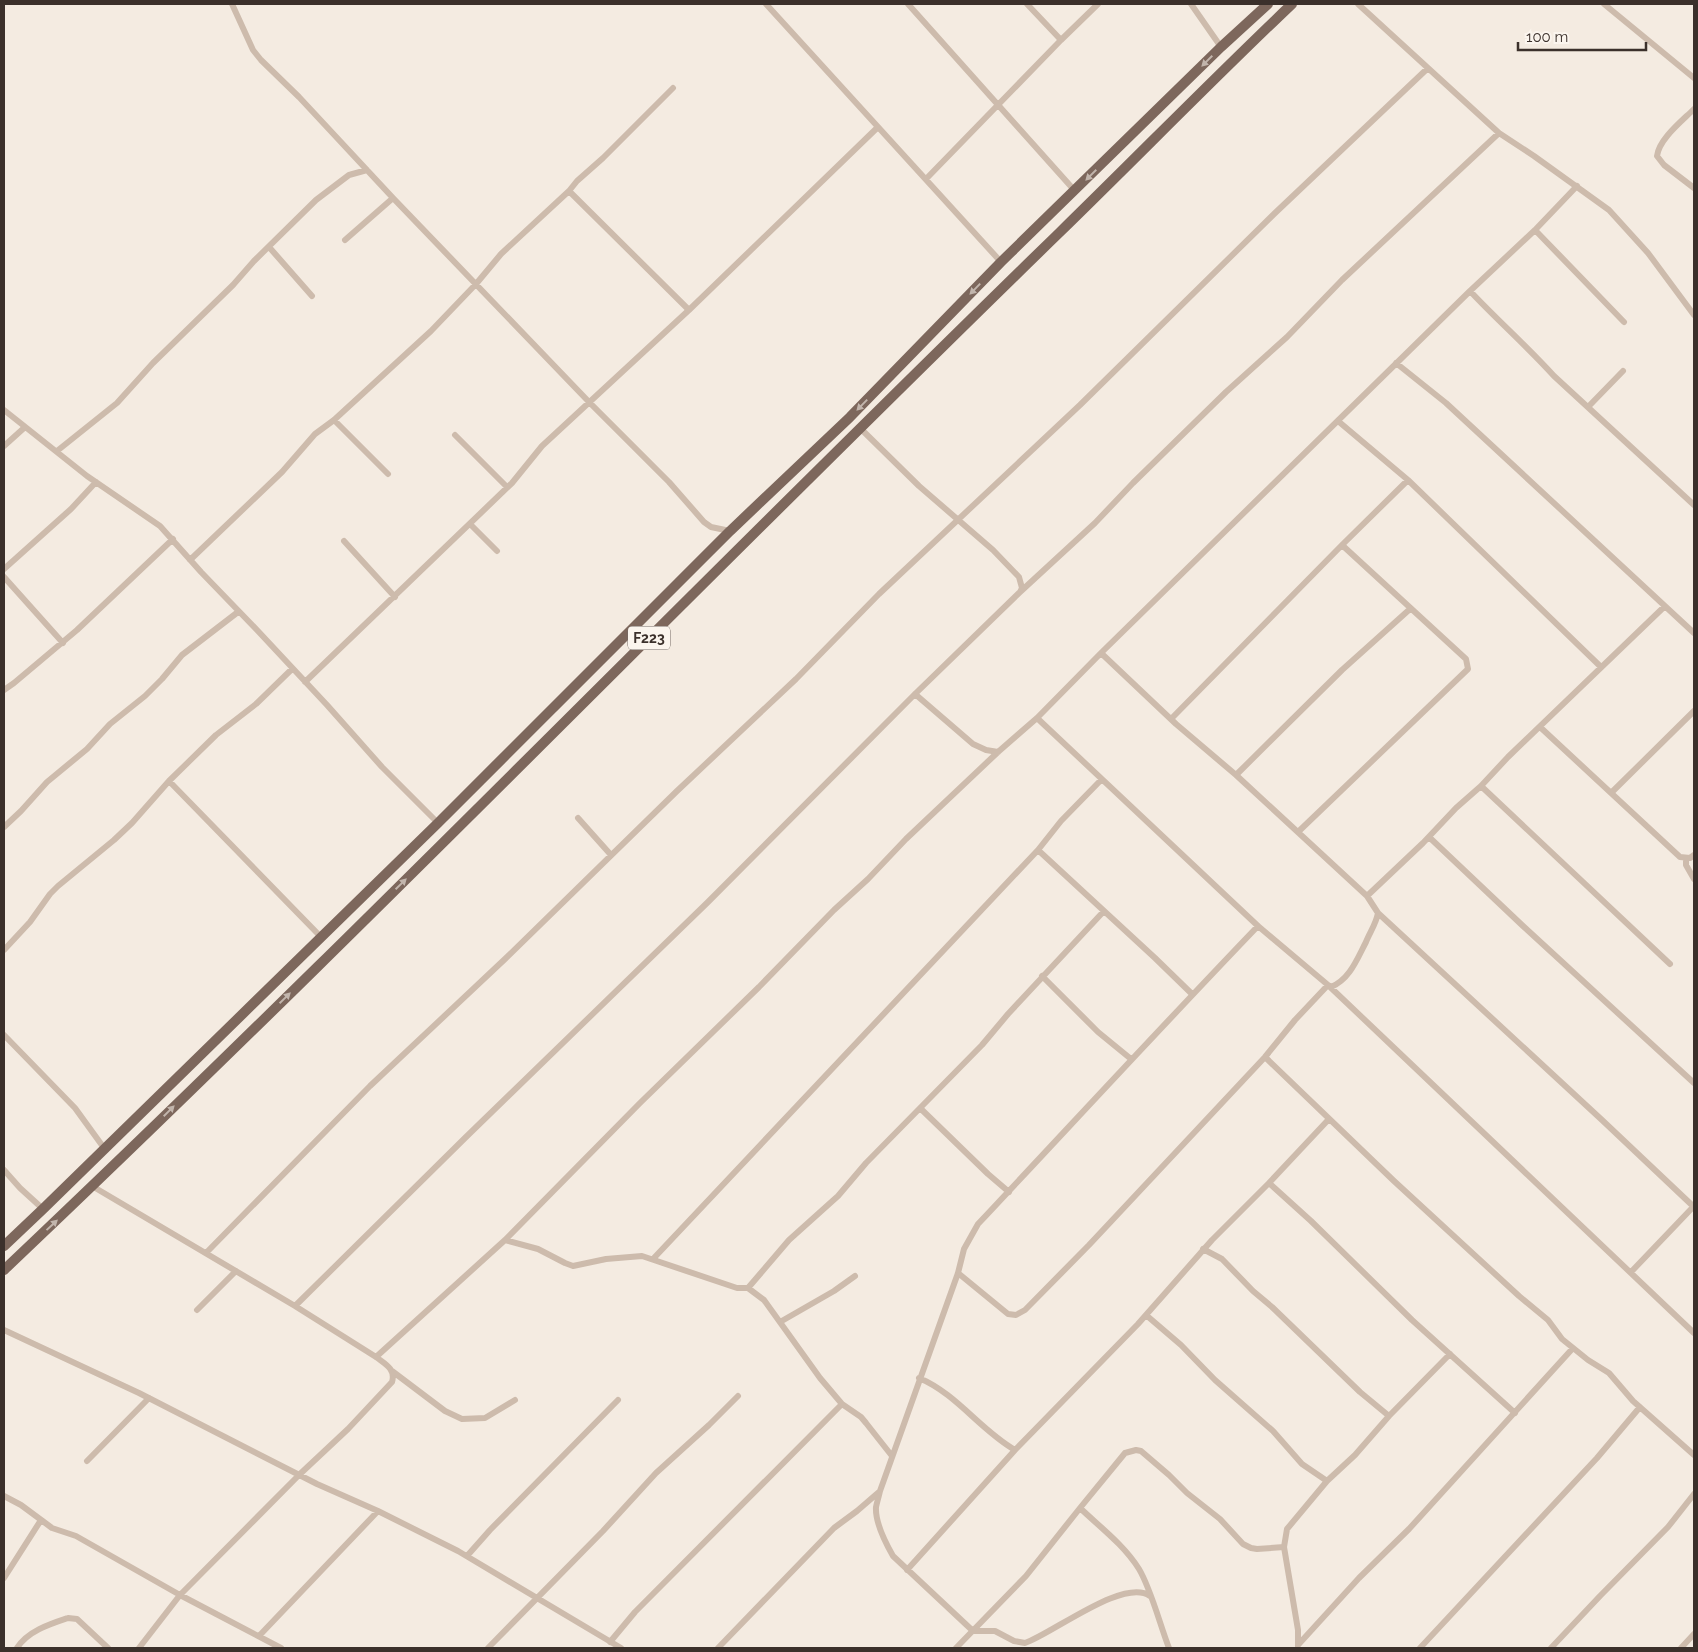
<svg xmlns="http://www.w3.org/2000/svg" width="1698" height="1652" font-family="Raleway,sans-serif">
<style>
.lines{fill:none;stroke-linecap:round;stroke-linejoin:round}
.street{stroke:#cdbbac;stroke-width:6}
.primary{stroke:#7d675c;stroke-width:10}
.oneway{fill:#c2b5ac}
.labels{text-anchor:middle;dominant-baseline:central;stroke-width:4.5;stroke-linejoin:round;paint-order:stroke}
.shield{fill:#fbf5ee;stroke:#756b66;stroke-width:1}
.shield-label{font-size:14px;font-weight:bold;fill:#3b302b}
</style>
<rect width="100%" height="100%" fill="#f4ebe1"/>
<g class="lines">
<path class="street" d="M232 4 253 50 261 60 299 97 393 198 590 403 669 482 704 522 711 527 730 531
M766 4 1001 262
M908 4 1075 191
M1027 4 1061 40
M1191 4 1221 47
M1358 4 1499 133 1534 156 1609 210 1648 253 1694 315
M1604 4 1694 78
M1694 109C1682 121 1659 139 1657 156L1664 165 1694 188
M926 179 1061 40 1098 4
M569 191 689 310
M1535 230 1624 322
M345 240 393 198
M269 247 312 296
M1470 291C1497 320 1527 346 1554 376L1694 505
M1396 363 1446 403 1694 633
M1588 407 1623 371
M4 410 87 476 160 526 201 572 257 630 327 705 382 767 438 823
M334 420 388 474
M1338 421 1408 480 1601 667
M860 428 919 486 993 550 1019 577 1022 588 1020 592
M455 435 507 487
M4 446 24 428
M57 451 117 403 153 363 233 285 254 261 316 200 349 175 367 170
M470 524 497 551
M344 541 395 597
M190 560 282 472 315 434 334 420 431 331 476 284 501 254 569 191 577 181 603 158 673 88
M4 569 71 509 96 482
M4 577 63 643
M1101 653 1176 724 1236 775 1367 896 1378 913 1602 1120 1694 1207
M305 682 512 483 542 446 689 310 878 127
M4 690 14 683 77 630 173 539
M915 694 973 744 986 750 998 752
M1037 718 1258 926 1328 985 1694 1333
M1171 719 1342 545 1408 480
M1540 727 1680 857 1690 858 1694 855
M1236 775 1342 670 1410 609
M169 781 321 937
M1481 786 1670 964
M1611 793 1694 711
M578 818 611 855
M4 827 21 811 47 782 87 749 110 724 145 696 162 679 182 655 238 612
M1298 832 1468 669 1466 659 1342 545
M1429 837 1523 926 1694 1083
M1038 850 1155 958 1192 994
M1686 859V865L1694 879
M1367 896 1423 843 1456 808 1481 786 1508 757 1665 606
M4 950 30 922 50 894 58 886 114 840 132 823 169 781 216 735 256 704 292 669
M1042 976 1098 1032 1131 1059
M4 1035 75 1108 104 1148
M1265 1057 1394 1181 1519 1296 1548 1320 1562 1339 1588 1360 1609 1373 1633 1401 1694 1455
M920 1108 988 1174 1009 1192
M4 1170 20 1188 43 1209
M1269 1183 1311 1221 1412 1320 1515 1413
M92 1186 295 1306 376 1357C385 1364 396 1369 392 1382L348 1429 300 1474 180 1595 139 1648
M505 1240 538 1249 565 1263 573 1266 606 1259 642 1256 737 1288H748L764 1300 820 1378 842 1404 861 1417 866 1423 892 1456
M1203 1249 1222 1259 1253 1291 1272 1307 1360 1392 1389 1416
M206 1253 370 1086 505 959 677 791 796 679 879 594 1080 405 1274 214 1428 68
M653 1259 1038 850 1061 821 1101 780
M1631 1272 1694 1206
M958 1273 1008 1314 1016 1315 1025 1310 1089 1245 1265 1057 1295 1020 1328 985 1331 987C1350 979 1357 959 1366 942 1370 932 1376 924 1378 913
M748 1288 789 1240 838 1196 866 1163 982 1045 1008 1014 1104 911
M295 1306 466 1137 708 902 915 694 1019 593 1095 523 1133 483 1226 392 1287 337 1342 280 1499 133
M197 1310 236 1271
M1146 1315 1181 1345 1215 1380 1273 1431 1302 1464 1327 1481
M780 1322 834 1291 855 1276
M4 1330 139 1393 317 1484 378 1511 458 1551 621 1648
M376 1357 505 1240 640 1103 759 987 834 910 868 879 906 839 998 752 1037 718 1101 653 1470 291 1535 230 1577 186
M392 1371 445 1411 462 1419 485 1418 515 1400
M919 1378C957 1394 980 1430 1015 1450
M87 1461 149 1398
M4 1496 21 1505 52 1528 76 1536 180 1595 281 1648
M1080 1508C1100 1527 1124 1545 1139 1569 1151 1589 1160 1625 1169 1648
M467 1556 490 1530 618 1400
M907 1570 1015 1450 1138 1324 1212 1240 1269 1183 1329 1119
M4 1578 41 1520
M1150 1596C1124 1577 1052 1634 1025 1643L1014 1641 995 1631H973L893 1556C885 1542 875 1523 876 1507 877 1502 879 1496 880 1491L958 1273 964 1249 978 1224C1071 1125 1163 1025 1258 926
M259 1636 378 1511
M610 1642 635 1612 842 1404
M1298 1645 1359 1578 1409 1529 1573 1348
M1298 1647V1630L1284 1547 1287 1529 1327 1481 1355 1455 1389 1416 1450 1354
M17 1648C28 1631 50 1624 68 1618L77 1619 108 1648
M488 1648 603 1531 656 1473 709 1425 738 1396
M718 1648 834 1528 857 1511 879 1492
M956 1648 1026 1576 1080 1508 1125 1453 1136 1450 1141 1451 1169 1475 1187 1493 1220 1519 1243 1544 1251 1548 1257 1549 1284 1547
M1420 1648 1597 1458 1640 1407
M1551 1648 1600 1596 1668 1527 1694 1494
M1681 1648 1694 1634"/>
<path class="primary" d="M4 1246 43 1209 438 823 730 531 850 417 1001 262 1221 47 1268 4
M4 1270C362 931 705 577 1059 233 1137 157 1213 79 1292 4"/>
</g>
<defs><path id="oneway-solid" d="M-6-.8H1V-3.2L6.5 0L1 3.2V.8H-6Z" transform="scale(1.25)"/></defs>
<g class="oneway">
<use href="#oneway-solid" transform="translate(1207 61) rotate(135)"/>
<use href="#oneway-solid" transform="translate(1091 175) rotate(135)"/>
<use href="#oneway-solid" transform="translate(975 289) rotate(134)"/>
<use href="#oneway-solid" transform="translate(862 405) rotate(134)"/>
<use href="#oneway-solid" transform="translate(401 884) rotate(-44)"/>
<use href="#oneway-solid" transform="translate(285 998) rotate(-44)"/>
<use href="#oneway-solid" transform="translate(169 1111) rotate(-45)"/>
<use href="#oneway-solid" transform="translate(52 1225) rotate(-43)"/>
</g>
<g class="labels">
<rect class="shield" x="628" y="626.5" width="42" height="23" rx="4"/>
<g class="shield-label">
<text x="649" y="638">F223</text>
</g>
</g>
<rect width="1698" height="1652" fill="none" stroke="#3b302b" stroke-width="10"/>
<path d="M1518 42v8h128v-8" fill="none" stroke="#3b302b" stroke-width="2.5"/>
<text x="1526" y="42" font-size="15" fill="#3b302b" stroke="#fbf5ee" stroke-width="4" paint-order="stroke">100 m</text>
</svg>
